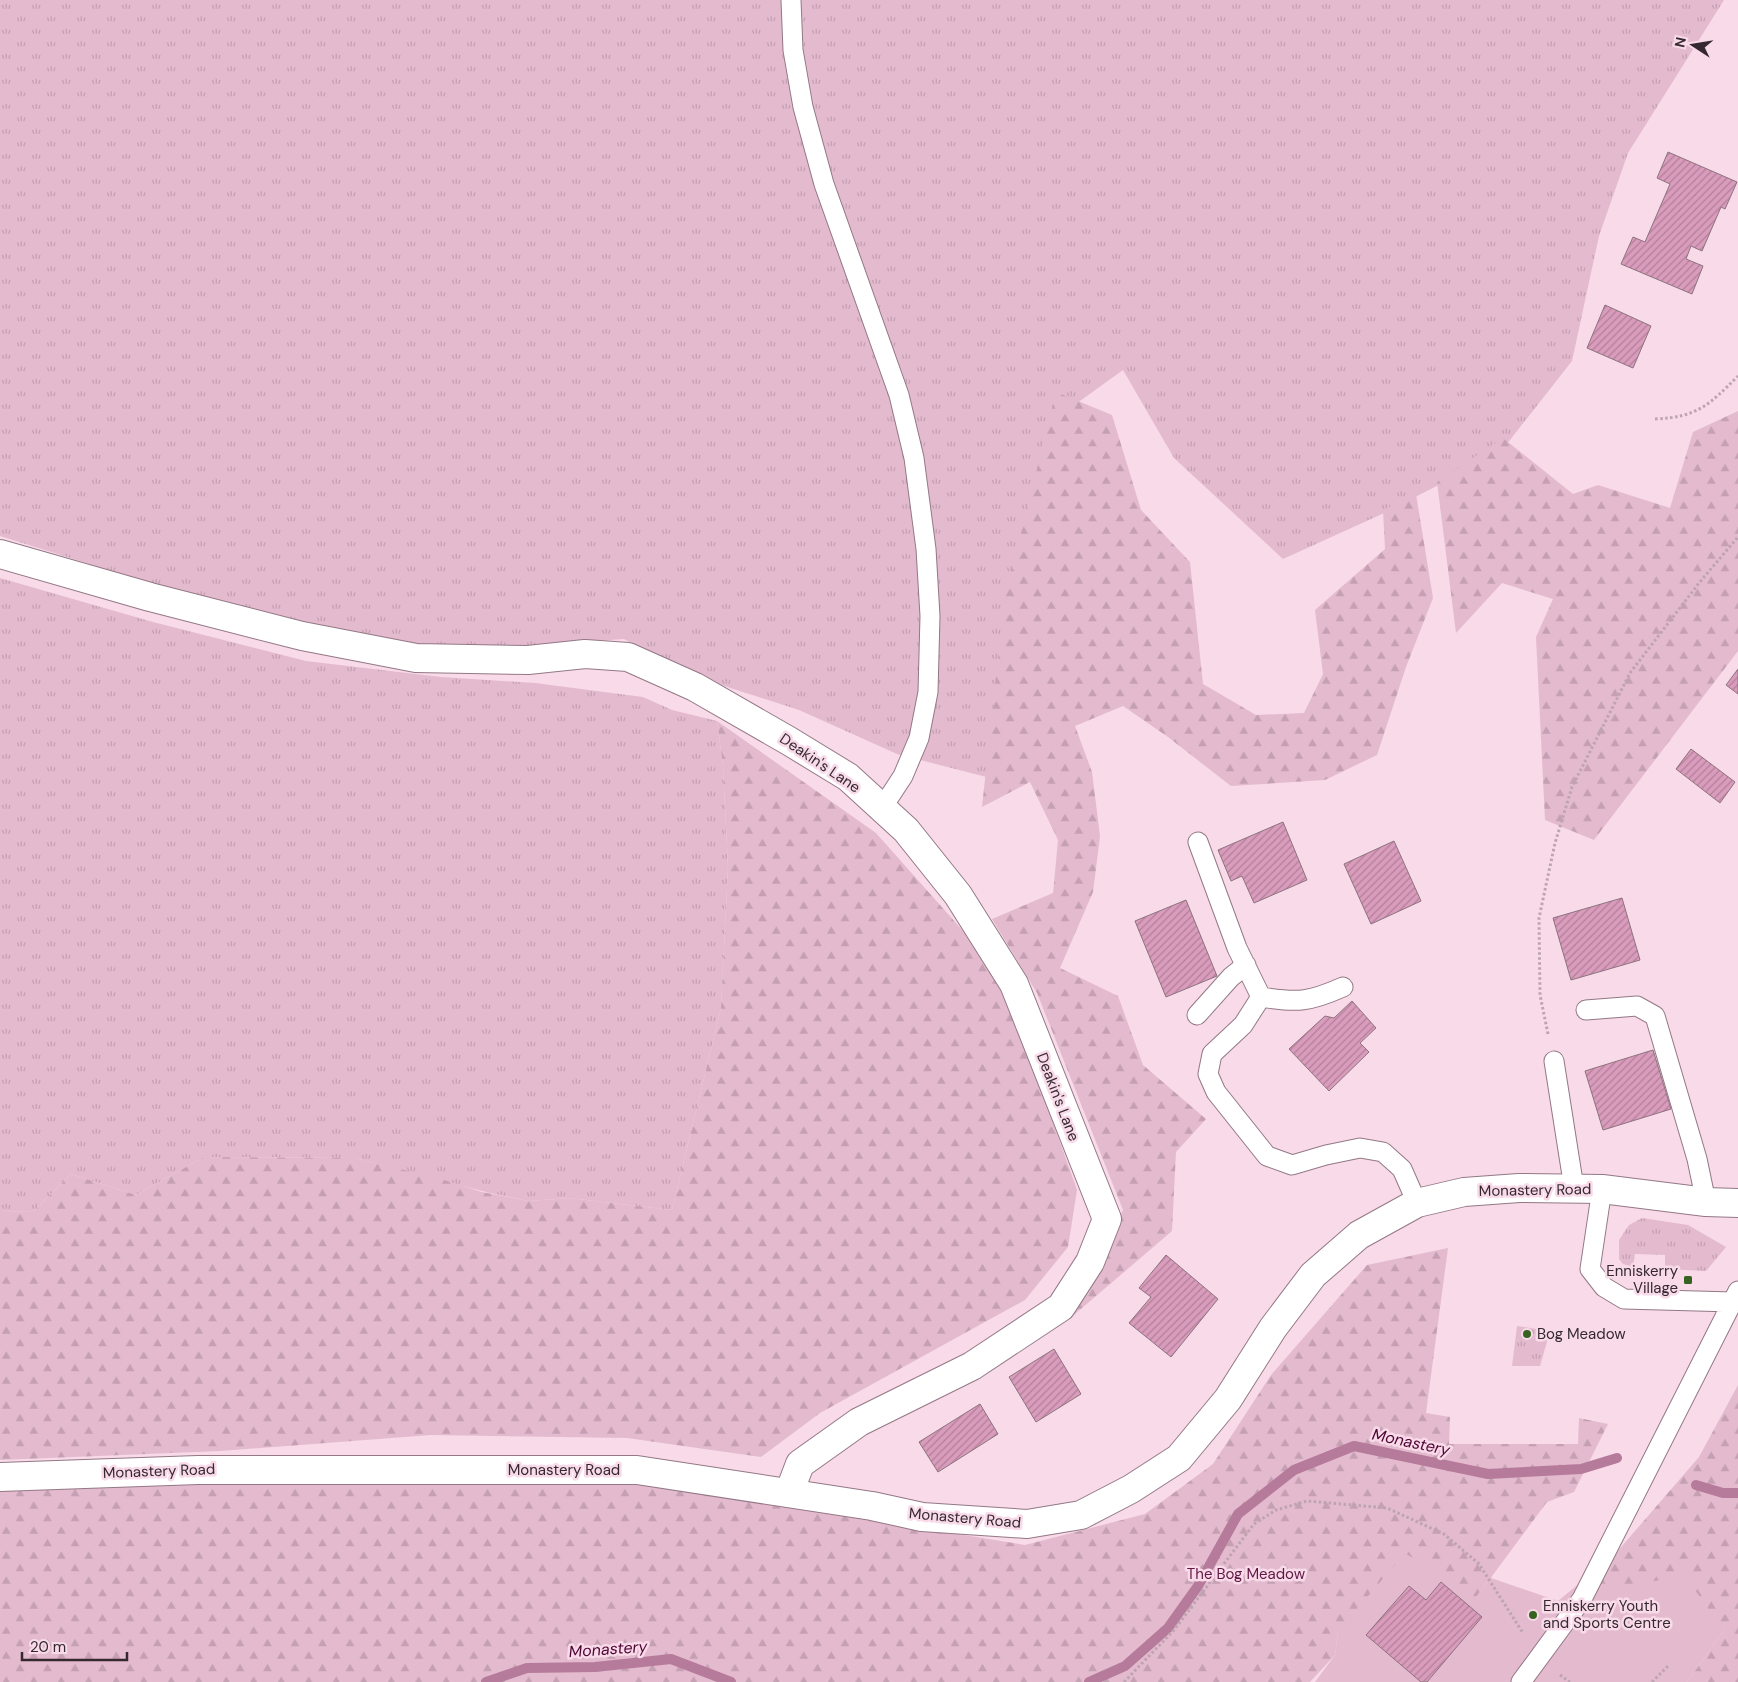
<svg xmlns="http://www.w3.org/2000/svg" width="1738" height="1682" font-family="'DM Sans',sans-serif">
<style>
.grass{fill:url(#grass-tufts)}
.forest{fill:url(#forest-firs)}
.pitch{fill:#e4bacf}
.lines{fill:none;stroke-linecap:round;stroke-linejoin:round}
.stream{stroke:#b67b9a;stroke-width:10}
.building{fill:url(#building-hatch);stroke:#8c727f}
.lane-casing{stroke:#937885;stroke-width:21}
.street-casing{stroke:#937885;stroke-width:30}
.secondary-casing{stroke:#937885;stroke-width:30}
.path{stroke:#bda4b0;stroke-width:3;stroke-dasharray:2.5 2.5;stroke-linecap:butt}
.lane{stroke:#fff;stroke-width:19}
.street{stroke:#fff;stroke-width:28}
.secondary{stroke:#fff;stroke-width:28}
.poi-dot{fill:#376320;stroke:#f8dae9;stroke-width:2}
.labels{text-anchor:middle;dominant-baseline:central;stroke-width:5;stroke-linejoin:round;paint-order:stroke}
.street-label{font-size:15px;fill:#35292f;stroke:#f8dae9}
.poi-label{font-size:15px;fill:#35292f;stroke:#f8dae9;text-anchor:start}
.park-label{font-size:15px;fill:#5f1844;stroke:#f8dae9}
.water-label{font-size:16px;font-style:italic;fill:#4e0435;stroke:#f8dae9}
</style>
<defs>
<pattern id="grass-tufts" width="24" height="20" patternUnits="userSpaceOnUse" patternTransform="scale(1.25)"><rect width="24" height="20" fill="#e4bacf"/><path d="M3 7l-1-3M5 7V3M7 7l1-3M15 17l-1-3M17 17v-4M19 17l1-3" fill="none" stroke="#c4a0b2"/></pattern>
<pattern id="forest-firs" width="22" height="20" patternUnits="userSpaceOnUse" patternTransform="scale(1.25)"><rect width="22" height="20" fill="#e4bacf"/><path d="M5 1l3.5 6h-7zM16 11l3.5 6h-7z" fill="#c4a0b2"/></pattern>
<pattern id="building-hatch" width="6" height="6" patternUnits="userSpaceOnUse" patternTransform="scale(1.25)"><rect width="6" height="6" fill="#da9cbc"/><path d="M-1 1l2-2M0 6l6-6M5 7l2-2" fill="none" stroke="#b27f99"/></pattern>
</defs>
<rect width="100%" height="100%" fill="#f8dae9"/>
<path class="grass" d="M0 0H1724L1628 153 1599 236 1572 361 1499 454 1382 514 1283 559 1174 458 1123 370 1073 406 998 780 897 754 799 710 687 674 624 639 496 648 412 646 293 624 141 580 0 536Z
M0 578 153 622 306 661 441 677 535 683 643 697 672 710 717 721 723 766 728 867 721 1008 672 1210 569 1198 529 1201 490 1193 355 1158 204 1157 136 1195 71 1174 33 1212 0 1211Z
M1642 1218 1688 1225 1726 1247 1706 1271 1665 1269V1255L1635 1254 1633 1267 1623 1264 1619 1259V1240L1629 1225Z
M1517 1326 1550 1331 1540 1366H1512Z"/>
<path class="forest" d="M1056 392 1112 415 1141 510 1190 562 1203 684 1256 715 1304 713 1323 674 1315 610 1385 549 1383 510 1416 494 1433 598 1406 667 1377 755 1325 780 1231 786 1168 737 1123 706 1075 726 1092 772 1100 836 1093 892 1060 968 1118 996 1143 1065 1206 1119 1176 1152 1172 1231 1068 1320 1123 1210 1037 993 992 919 1053 893 1058 840 1030 782 982 807 1004 602Z
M1738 411V651L1594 840 1545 820 1536 637 1553 599 1502 583 1456 633 1437 482 1503 438 1573 494 1598 485 1670 508 1693 432Z
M717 721 876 833 980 950 1014 1012 1077 1190 1068 1247 1025 1300 820 1413 761 1457 627 1438 431 1435 220 1451 0 1460V1211L33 1212 71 1174 136 1195 204 1157 355 1158 441 1179 482 1192 529 1201 569 1198 672 1210 721 1008 728 867 723 766Z
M1448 1248 1426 1413 1450 1417 1449 1444H1578L1579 1418 1608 1424 1574 1492 1547 1502 1475 1599 1338 1631 1335 1655 1310 1682H0V1487L194 1480 644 1483 1025 1545 1145 1514 1213 1464 1271 1375 1367 1265Z
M1738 1385V1682H1687L1724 1630 1558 1601 1616 1553 1699 1457Z"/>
<path class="pitch" d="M1405 1553 1475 1598 1491 1578 1558 1601 1684 1575 1724 1630 1687 1682H1315L1335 1655 1338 1631Z"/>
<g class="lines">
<path class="stream" d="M1696 1485 1723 1493H1738
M486 1682 527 1668 595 1667 671 1659 731 1682
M1089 1682 1125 1666 1168 1628 1198 1586 1238 1514 1294 1470 1354 1446 1488 1474 1581 1469 1617 1458"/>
</g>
<path class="building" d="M1668 152 1737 182 1725 209 1721 207 1702 251 1691 246 1686 259 1703 266 1692 294 1621 264 1633 237 1645 242 1670 184 1657 178Z
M1605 305 1651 326 1633 368 1587 348Z
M1738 669V694L1726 685Z
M1691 749 1735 782 1720 803 1676 769Z
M1283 822 1307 880 1254 903 1242 876 1231 881 1218 850Z
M1394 841 1421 901 1371 924 1344 864Z
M1622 898 1640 960 1571 980 1553 918Z
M1186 900 1217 976 1166 997 1135 921Z
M1352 1001 1376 1028 1360 1043 1369 1052 1329 1091 1289 1049 1325 1016 1334 1018Z
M1653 1050 1671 1109 1603 1130 1585 1071Z
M1166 1255 1218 1299 1171 1357 1129 1323 1151 1297 1139 1288Z
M1054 1349 1081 1394 1036 1422 1009 1377Z
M980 1404 998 1434 938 1472 919 1442Z
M1441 1582 1482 1617 1427 1682H1421L1366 1635 1409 1586 1426 1600Z"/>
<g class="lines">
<g class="lane-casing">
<path id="lane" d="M791 0 793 50 803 107 824 184 899 395 914 458 926 549 930 616 928 692 919 738 903 776 882 808
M1198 842 1237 948 1261 997 1243 1025 1212 1054 1208 1074 1216 1092 1267 1156 1292 1165 1326 1155 1360 1148 1383 1152 1402 1169 1417 1203
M1261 997C1298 1003 1309 1002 1343 987
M1586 1010 1637 1006 1655 1016 1697 1159 1706 1202
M1197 1015 1231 977 1246 965
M1554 1061 1574 1188
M1602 1189 1590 1269 1604 1287 1624 1299 1733 1302
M1521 1682 1582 1599 1738 1291"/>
</g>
<g class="street-casing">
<path id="street" d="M0 554 150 597 302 636 416 658 528 660 585 654 628 657 695 687 789 741 848 777 906 830 958 895 1014 984 1107 1219 1090 1262 1061 1307 972 1366 859 1422 800 1464 789 1493"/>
</g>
<g class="secondary-casing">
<path id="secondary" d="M0 1477 198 1470H637L872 1506 922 1517 1027 1524 1081 1515 1131 1489 1179 1458 1228 1399 1273 1328 1313 1275 1359 1235 1417 1203 1464 1192 1519 1188 1602 1189 1706 1202 1738 1203"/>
</g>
<path class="path" d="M1655 419C1698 417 1709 405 1738 376
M1548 1034 1540 995 1539 918 1555 843 1572 787 1630 673 1699 583 1738 537
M1560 1675 1570 1682
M1124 1682 1174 1630 1254 1524 1276 1510 1307 1501 1387 1508 1444 1534 1479 1564 1523 1633
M1652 1682 1669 1665"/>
<use href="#lane" class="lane"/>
<use href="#street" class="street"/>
<use href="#secondary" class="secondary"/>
</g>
<g class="poi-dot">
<rect x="1683" y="1275" width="10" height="10" rx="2.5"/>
<circle cx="1527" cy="1334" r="5"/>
<circle cx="1533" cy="1615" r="5"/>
</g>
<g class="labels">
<g class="street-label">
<text transform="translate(820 763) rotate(34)">Deakin's Lane</text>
<text transform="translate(1058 1097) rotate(69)">Deakin's Lane</text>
<text transform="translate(1535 1190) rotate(-1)">Monastery Road</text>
<text x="564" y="1470">Monastery Road</text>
<text transform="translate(159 1471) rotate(-2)">Monastery Road</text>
<text transform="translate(965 1518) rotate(5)">Monastery Road</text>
</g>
<g class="poi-label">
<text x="1678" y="1271" text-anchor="end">Enniskerry<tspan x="1678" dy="17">Village</tspan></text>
<text x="1537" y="1334">Bog Meadow</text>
<text x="1543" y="1606">Enniskerry Youth<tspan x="1543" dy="17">and Sports Centre</tspan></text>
</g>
<g class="park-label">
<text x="1246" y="1574">The Bog Meadow</text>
</g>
<g class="water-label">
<text transform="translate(1411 1442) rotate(12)">Monastery</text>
<text transform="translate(608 1649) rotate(-4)">Monastery</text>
</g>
</g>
<g transform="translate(1693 45) rotate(282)" stroke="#f8dae9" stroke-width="4" paint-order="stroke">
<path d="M0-4L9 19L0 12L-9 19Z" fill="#35292f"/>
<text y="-8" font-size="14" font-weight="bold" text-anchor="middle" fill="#35292f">N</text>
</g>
<path d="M22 1652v8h105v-8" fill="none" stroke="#35292f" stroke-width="2.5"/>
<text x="30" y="1652" font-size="15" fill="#35292f" stroke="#f8dae9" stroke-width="4" paint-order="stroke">20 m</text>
</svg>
